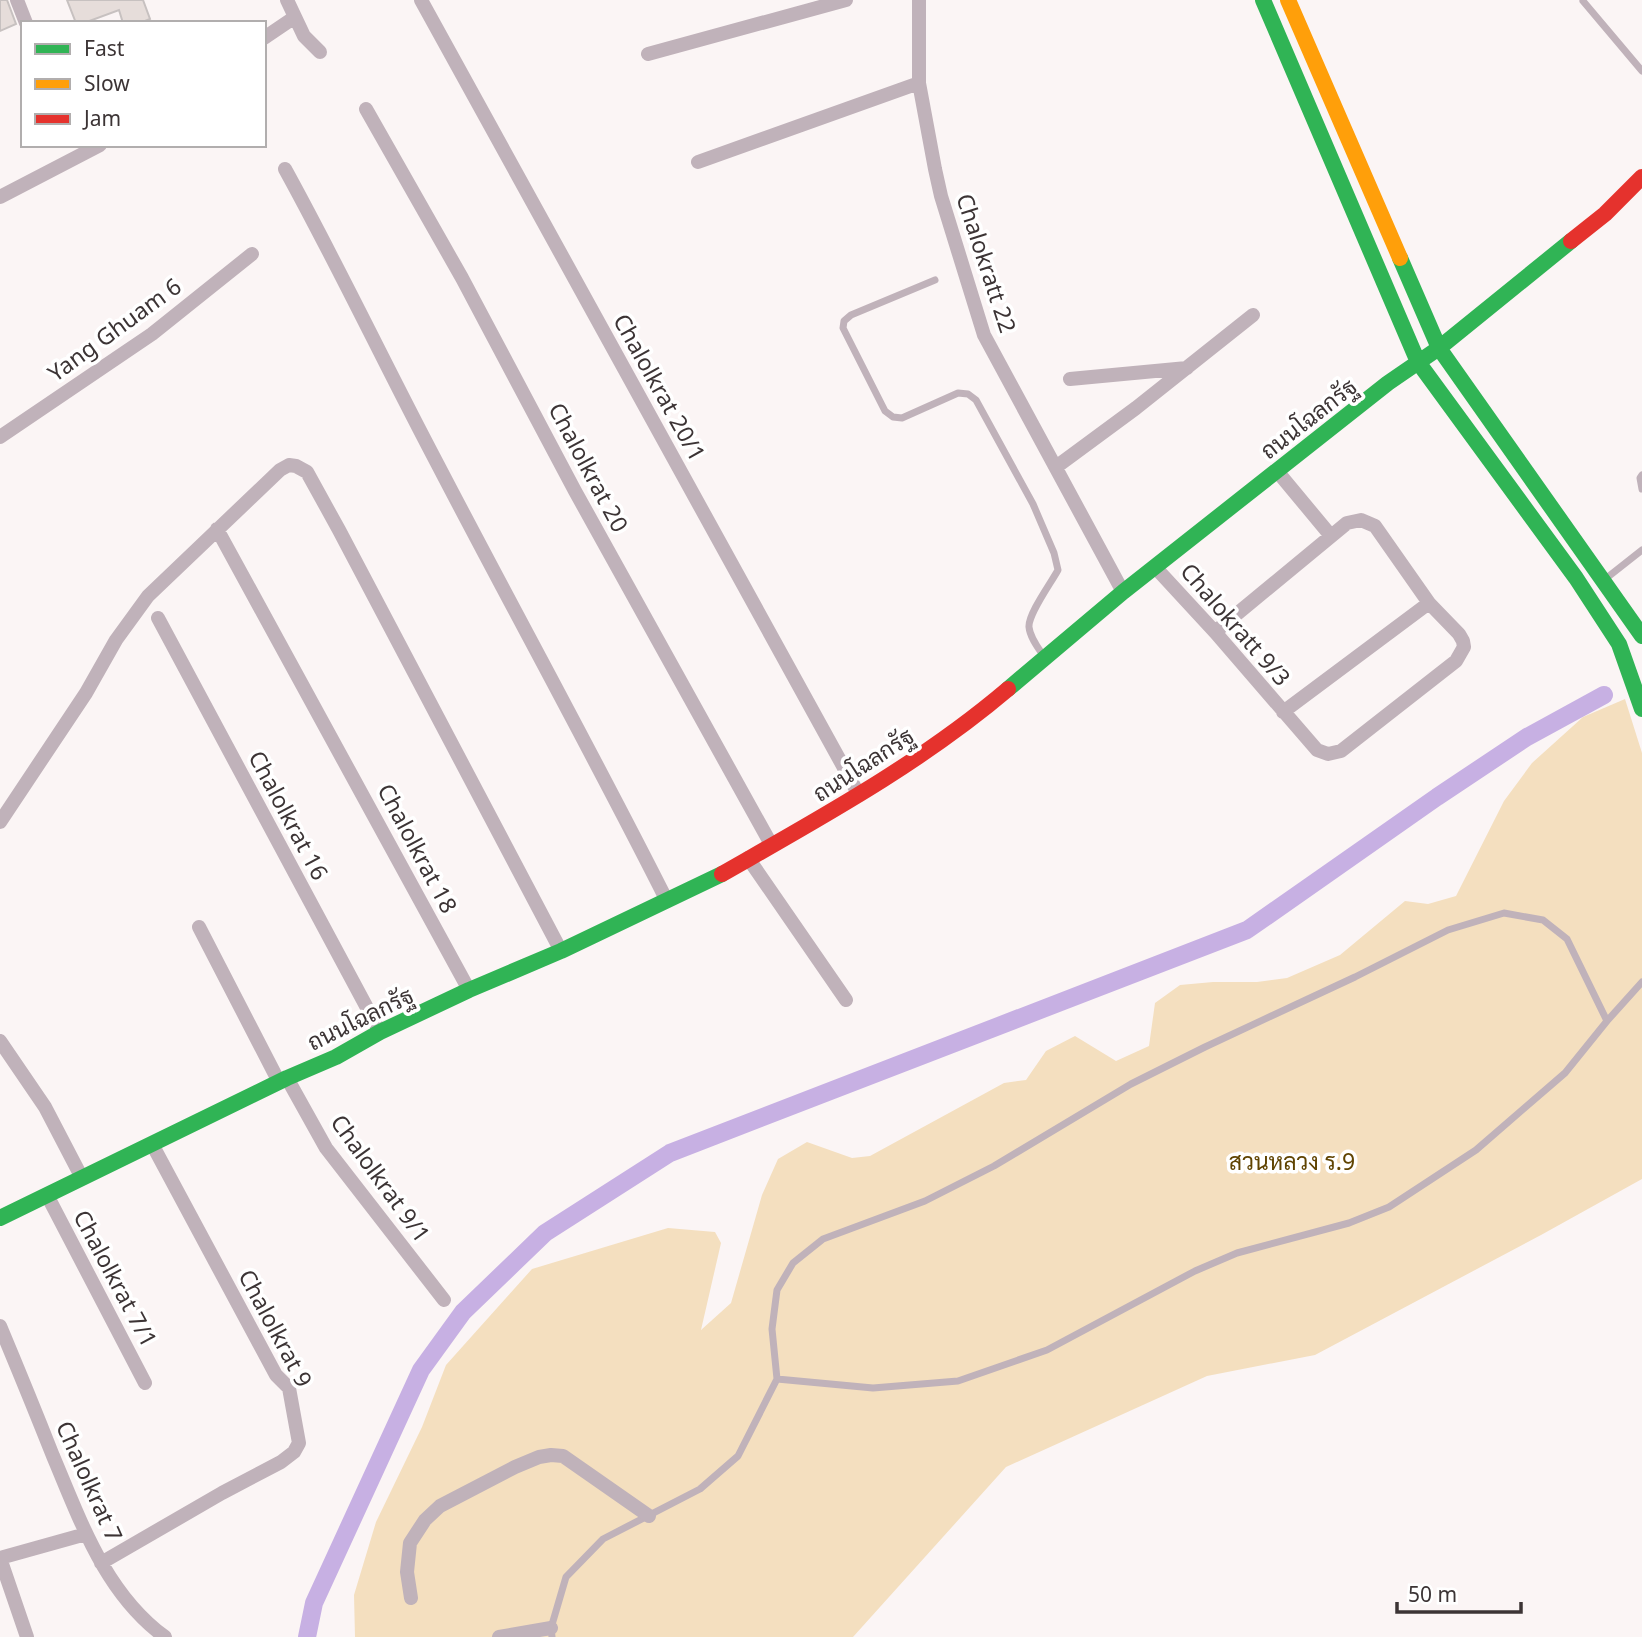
<svg xmlns="http://www.w3.org/2000/svg" width="1642" height="1637" font-family="'Noto Sans',Sarabun,sans-serif">
<style>
.green{fill:#f4dfbf}
.lines{fill:none;stroke-linecap:round;stroke-linejoin:round}
.canal{stroke:#c7b0e3;stroke-width:18}
.building{fill:#e6ddda;stroke:#c7c1c0;stroke-width:2}
.lane{stroke:#c0b2ba;stroke-width:7}
.street{stroke:#c0b2ba;stroke-width:14}
.fast{stroke:#30b455;stroke-width:16}
.slow{stroke:#ff9f0a;stroke-width:16}
.jam{stroke:#e5322d;stroke-width:16}
.labels{text-anchor:middle;dominant-baseline:central;stroke-width:7;stroke-linejoin:round;paint-order:stroke}
.street-label{font-size:23px;fill:#3c3435;stroke:#fff}
.park-label{font-size:23px;fill:#604402;stroke:#fff}
</style>
<rect width="100%" height="100%" fill="#fbf5f5"/>
<path class="green" d="M1625 699 1642 753V1179L1541 1235 1315 1355 1207 1376 1006 1467 853 1637H355L354 1595 376 1522 422 1427 446 1365 532 1269 668 1228 715 1232 721 1243 701 1330 731 1303 762 1195 778 1159 807 1142 852 1158 870 1156 1004 1083 1026 1080 1046 1051 1075 1036 1116 1061 1149 1046 1155 1003 1180 985 1213 982H1257L1287 978 1340 955 1405 901 1428 904 1456 896 1504 801 1532 763 1583 717Z"/>
<g class="lines">
<path class="canal" d="M307 1637 314 1603 421 1370 463 1312 545 1233 670 1153 1247 930 1437 797 1527 737 1604 695"/>
</g>
<path class="building" d="M0 0H7L16 24 0 31Z
M67 0H143L150 19 140 23H123L119 10 84 23H76Z"/>
<g class="lines">
<path class="lane" d="M1583 1 1642 71
M935 280 851 315 844 321 843 328 885 411 893 417 902 418 958 393 968 394 976 400 1033 504 1054 553 1058 570C1051 583 1028 614 1029 627 1030 638 1039 649 1045 658
M1642 475 1640 478 1642 489
M1604 580 1642 550
M777 1379 873 1388 958 1381 1047 1350 1195 1271 1237 1253 1349 1223 1389 1207 1476 1150 1565 1073 1607 1021 1642 982
M552 1637 551 1628 566 1577 603 1539 700 1489 738 1456 777 1379 772 1329 777 1290 793 1263 823 1239 925 1201 994 1166 1131 1084 1205 1047 1355 977 1448 930 1504 913 1543 920 1567 939 1607 1021"/>
<path class="street" d="M17 0 26 23
M287 0 304 36 320 52
M421 0 859 795
M919 0V83L935 169 941 196 984 335 1123 592
M264 38 295 17
M648 54 846 0
M366 109 462 278 575 491 772 846
M698 162 919 83
M285 169C339 267 386 367 438 465 514 611 593 754 667 901
M0 197 100 145
M1070 379 1187 368
M0 437 152 334 252 254
M1056 467 1136 408 1253 315
M1277 471 1331 536
M217 529 469 990
M1155 567 1215 632 1317 750 1328 754 1341 751 1456 661 1464 647 1463 641 1459 634 1429 603 1375 526 1361 520 1347 523 1215 632
M158 618 380 1032
M1283 712 1429 603
M0 822 86 693 116 640 148 596 280 470 289 465 296 466 307 472 339 530 561 951
M748 858 846 1000
M199 927 279 1082
M0 1041 45 1107 82 1178
M287 1078 326 1148 444 1300
M47 1195 145 1383
M0 1326C18 1369 36 1413 53 1456 81 1522 105 1593 165 1637
M0 1558 86 1534
M0 1558 27 1637
M101 1563 222 1493 281 1462 294 1452 299 1443 289 1388 276 1375 152 1144
M411 1598 407 1572 410 1543 425 1520 440 1506 515 1467 539 1457 551 1455 563 1456 649 1516
M499 1637 551 1628"/>
<path class="fast" d="M1263 0 1418 362 1576 578 1619 644 1642 709
M1400 258 1439 348 1642 636
M1008 689 1123 592 1388 383 1439 348 1571 241
M0 1218 287 1078 336 1057 380 1032 469 990 561 951 722 874"/>
<path class="slow" d="M1288 0 1400 258"/>
<path class="jam" d="M1571 241 1605 214 1642 177
M722 874C820 818 921 763 1008 689"/>
</g>
<g class="labels">
<g class="street-label">
<text transform="translate(987 263) rotate(72)">Chalokratt 22</text>
<text transform="translate(114 329) rotate(-36)">Yang Ghuam 6</text>
<text transform="translate(660 387) rotate(61)">Chalolkrat 20/1</text>
<text transform="translate(1308 418) rotate(-38)">ถนนโฉลกรัฐ</text>
<text transform="translate(589 467) rotate(62)">Chalolkrat 20</text>
<text transform="translate(1236 624) rotate(49)">Chalokratt 9/3</text>
<text transform="translate(863 764) rotate(-33)">ถนนโฉลกรัฐ</text>
<text transform="translate(289 815) rotate(62)">Chalolkrat 16</text>
<text transform="translate(418 848) rotate(62)">Chalolkrat 18</text>
<text transform="translate(360 1018) rotate(-26)">ถนนโฉลกรัฐ</text>
<text transform="translate(381 1178) rotate(54)">Chalolkrat 9/1</text>
<text transform="translate(116 1278) rotate(62)">Chalolkrat 7/1</text>
<text transform="translate(276 1328) rotate(62)">Chalolkrat 9</text>
<text transform="translate(90 1481) rotate(66)">Chalolkrat 7</text>
</g>
<g class="park-label">
<text x="1292" y="1161">สวนหลวง ร.9</text>
</g>
</g>
<rect x="21" y="21" width="245" height="126" fill="#ffffff" stroke="#b1aeae" stroke-width="2"/>
<rect x="35" y="44" width="35" height="10" fill="#30b455" stroke="#b1aeae" stroke-width="2"/>
<text x="84" y="56" font-size="21" fill="#3c3435">Fast</text>
<rect x="35" y="79" width="35" height="10" fill="#ff9f0a" stroke="#b1aeae" stroke-width="2"/>
<text x="84" y="91" font-size="21" fill="#3c3435">Slow</text>
<rect x="35" y="114" width="35" height="10" fill="#e5322d" stroke="#b1aeae" stroke-width="2"/>
<text x="84" y="126" font-size="21" fill="#3c3435">Jam</text>
<path d="M1397 1602v10h124v-10" fill="none" stroke="#3c3435" stroke-width="3.5"/>
<text x="1408" y="1602" font-size="21" fill="#3c3435" stroke="#ffffff" stroke-width="5" paint-order="stroke">50 m</text>
</svg>
